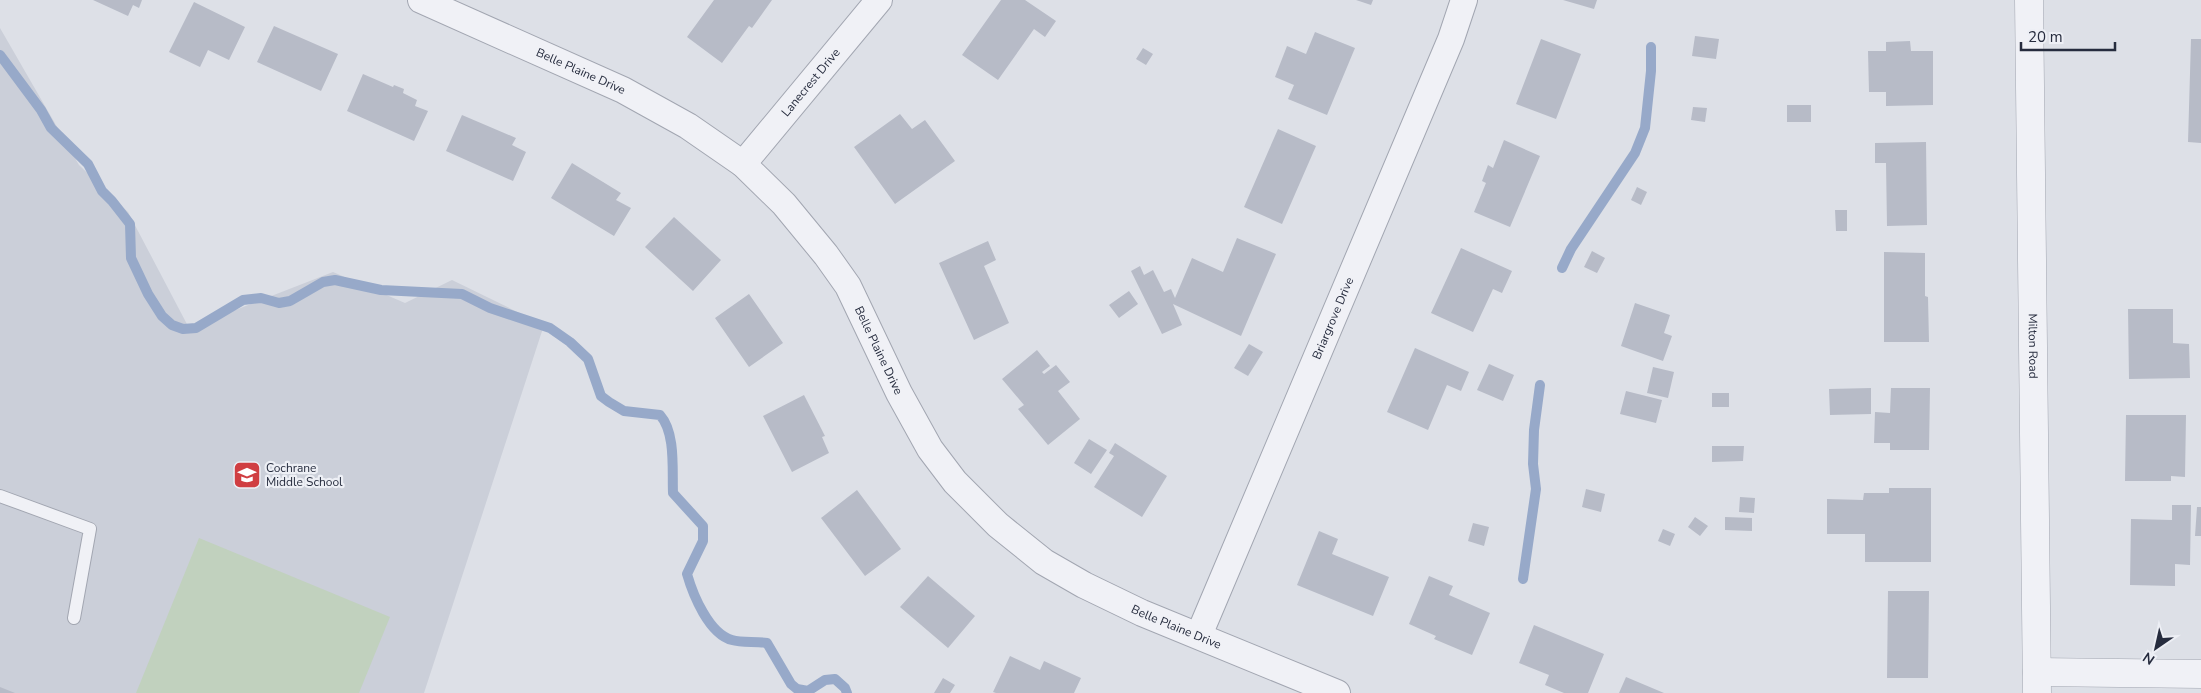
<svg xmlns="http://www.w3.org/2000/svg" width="2201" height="693" font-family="'Nunito Sans',sans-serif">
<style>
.built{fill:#cbcfd9}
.green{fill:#c1d1be}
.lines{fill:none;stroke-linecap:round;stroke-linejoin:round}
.stream{stroke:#97a9c9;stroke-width:10}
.building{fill:#b7bbc7}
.service-casing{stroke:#a2a6b1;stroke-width:14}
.minor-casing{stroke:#a2a6b1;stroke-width:28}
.tertiary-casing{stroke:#a2a6b1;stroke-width:29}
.service{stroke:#f0f1f6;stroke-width:12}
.minor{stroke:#f0f1f6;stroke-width:26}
.tertiary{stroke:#f0f1f6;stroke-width:28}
.labels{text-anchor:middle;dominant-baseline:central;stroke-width:4.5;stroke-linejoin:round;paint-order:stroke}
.street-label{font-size:12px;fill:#262c3e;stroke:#edeff5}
.poi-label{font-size:12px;fill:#262c3e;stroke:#edeff5;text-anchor:start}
</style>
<rect width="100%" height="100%" fill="#dde0e7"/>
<path class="built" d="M0 28 79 165 128 212 189 328 333 272 405 303 452 280 544 325 424 693H0Z"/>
<path class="green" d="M199 538 390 617 359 693H136Z"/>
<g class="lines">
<path class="stream" d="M0 55 41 110 51 128 88 164 102 191 112 201 130 224 131 258 148 294 162 316 172 325 183 329 196 328 243 300 261 298 279 303 290 301 323 282 335 280 381 290 462 294 490 308 550 328 570 342 588 359 601 396 609 402 624 411 660 415C676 433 672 470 673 493L703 526V541L687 574C693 595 709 634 732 640 742 643 756 641 767 643L791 684 797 689 808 691 825 680 835 679 845 688 847 693
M1562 268 1571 249 1635 153 1645 128 1651 71V47
M1523 579 1536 489 1533 464 1534 430 1540 385"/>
</g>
<path class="building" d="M93 0H142L139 8 133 5 128 16Z
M714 0H772L752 28 749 26 722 63 687 37Z
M1001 0H1025L1056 21 1045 37 1034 29 998 80 962 55Z
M1356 0H1373L1371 5Z
M1563 0H1597L1594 9Z
M194 2 245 27 229 60 208 50 200 67 169 52Z
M274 26 338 54 321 91 257 62Z
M1315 32 1355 48 1327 115 1288 99 1294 85 1275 77 1287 46 1306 54Z
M1695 36 1719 39 1716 59 1692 56Z
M1541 39 1581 54 1556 119 1516 104Z
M2191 39H2201V143L2188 142Z
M1910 41 1911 51H1933V105L1886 106V92H1869L1868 51H1886V42Z
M1143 48 1153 54 1146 65 1136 59Z
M363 74 393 87 394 85 404 89 403 93 417 100 415 106 428 111 414 141 347 111Z
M1787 105H1811V122H1787Z
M1693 107 1707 108 1705 122 1691 120Z
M900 114 912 129 925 120 955 161 895 204 854 147Z
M462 115 516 138 512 145 526 152 513 181 446 151Z
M1278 129 1316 146 1282 224 1244 207Z
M1504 140 1540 156 1510 227 1474 212 1486 183 1482 181 1488 165 1493 168Z
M1926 142 1927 225 1887 226 1886 163H1875V143Z
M572 163 621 193 616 200 631 208 614 236 551 198Z
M1637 187 1647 192 1641 205 1631 200Z
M1835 210H1847V231H1836Z
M674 217 721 260 693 291 645 247Z
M1237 238 1276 254 1241 336 1173 304 1182 325 1162 334 1131 271 1140 266 1144 275 1153 270 1164 292 1171 289 1175 298 1192 258 1223 272Z
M988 241 996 260 984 266 1009 323 974 340 939 263Z
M1461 248 1512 271 1502 293 1493 289 1473 332 1431 313Z
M1592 251 1605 258 1597 273 1584 267Z
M1884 252 1925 253V296L1928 297 1929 342H1884Z
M1129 291 1138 304 1119 318 1109 305Z
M749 294 783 343 749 367 715 318Z
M1635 303 1670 315 1664 333 1672 336 1663 361 1621 346Z
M2128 309H2173V343L2189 344 2190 378 2129 379Z
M1249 344 1263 352 1248 376 1234 368Z
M1415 348 1469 372 1461 391 1447 385 1428 430 1387 412Z
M1037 350 1050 366 1042 372 1044 374 1056 365 1070 382 1058 391 1080 419 1048 445 1018 409 1024 405 1002 379Z
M1489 364 1514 375 1503 401 1477 390Z
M1653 367 1674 372 1668 398 1647 393Z
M1871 388V414L1830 415 1829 389Z
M1891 388H1930L1929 450H1890V443H1874L1875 412 1890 413Z
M1626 391 1662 400 1656 423 1620 414Z
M1712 393H1729V407H1712Z
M804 395 825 436 822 437 829 453 792 472 763 416Z
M2126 415H2186L2185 477 2171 476V481H2125Z
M1089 439 1107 450 1091 474 1074 463Z
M1115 443 1167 476 1142 517 1094 487 1114 456 1109 453Z
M1712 446H1744L1743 461 1712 462Z
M1889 488H1931V562H1865V534H1827V499L1863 500 1864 493H1889Z
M1586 489 1605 494 1601 512 1582 507Z
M857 490 901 549 865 576 821 518Z
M1740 497 1755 498 1754 513 1739 512Z
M2172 505H2191L2190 565 2175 564V586L2130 585 2131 519 2172 520Z
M2197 507H2201V536H2195Z
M1695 517 1708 526 1700 536 1688 527Z
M1725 517 1752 518V531L1725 530Z
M1473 523 1489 527 1484 546 1468 541Z
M1663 529 1675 534 1670 546 1658 541Z
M1319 531 1338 539 1332 554 1389 577 1373 616 1297 585Z
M928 576 975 616 948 648 900 607Z
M1429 576 1453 586 1449 595 1490 613 1472 655 1434 639 1436 636 1409 624Z
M1888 591H1929L1928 678H1887Z
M1534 625 1604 654 1588 693H1564L1545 685 1549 675 1519 663Z
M1010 656 1040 670 1044 661 1081 678 1074 693H996L993 692Z
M1626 677 1664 693H1619Z
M943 678 955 685 950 693H934Z
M0 687 15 693H0Z"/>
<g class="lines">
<g class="service-casing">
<path id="service" d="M0 496 90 529 74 618"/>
</g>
<g class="minor-casing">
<g id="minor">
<path id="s1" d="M421 0 623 90 688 126 743 164 784 204 826 255 848 286 899 393 930 449 955 482 998 525 1044 562 1084 585 1142 613 1337 693"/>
<path id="s2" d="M743 164 879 0"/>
<path id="s3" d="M1199 635 1451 39 1464 0"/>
</g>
</g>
<g class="tertiary-casing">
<g id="tertiary">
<path id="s4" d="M2029 0 2037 693"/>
<path d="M2037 672 2201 674"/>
</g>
</g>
<use href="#service" class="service"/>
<use href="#minor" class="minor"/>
<use href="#tertiary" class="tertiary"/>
</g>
<defs>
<g id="school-square" transform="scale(1.4375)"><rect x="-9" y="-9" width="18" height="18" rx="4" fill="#d03e42" stroke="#edeff5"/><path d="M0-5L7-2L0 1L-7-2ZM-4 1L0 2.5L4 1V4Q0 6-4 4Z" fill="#fff"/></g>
</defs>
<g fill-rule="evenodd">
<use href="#school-square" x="247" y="475"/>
</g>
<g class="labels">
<g class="street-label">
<text stroke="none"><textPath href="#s1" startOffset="175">Belle Plaine Drive</textPath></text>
<text stroke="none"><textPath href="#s2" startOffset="106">Lanecrest Drive</textPath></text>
<text stroke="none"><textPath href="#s3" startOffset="344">Briargrove Drive</textPath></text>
<text stroke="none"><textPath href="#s4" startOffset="346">Milton Road</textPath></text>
<text stroke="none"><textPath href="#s1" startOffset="595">Belle Plaine Drive</textPath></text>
<text stroke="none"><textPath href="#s1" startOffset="1015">Belle Plaine Drive</textPath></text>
</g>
<g class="poi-label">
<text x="266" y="468">Cochrane<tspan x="266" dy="14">Middle School</tspan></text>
</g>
</g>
<g transform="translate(2156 648) rotate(214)" stroke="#edeff5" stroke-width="4" paint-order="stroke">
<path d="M0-4L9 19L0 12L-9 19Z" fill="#262c3e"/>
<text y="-8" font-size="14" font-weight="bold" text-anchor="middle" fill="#262c3e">N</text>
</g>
<path d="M2021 42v8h94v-8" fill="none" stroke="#262c3e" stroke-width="2.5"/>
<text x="2028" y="42" font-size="15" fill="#262c3e" stroke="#edeff5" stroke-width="4" paint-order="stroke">20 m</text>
</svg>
